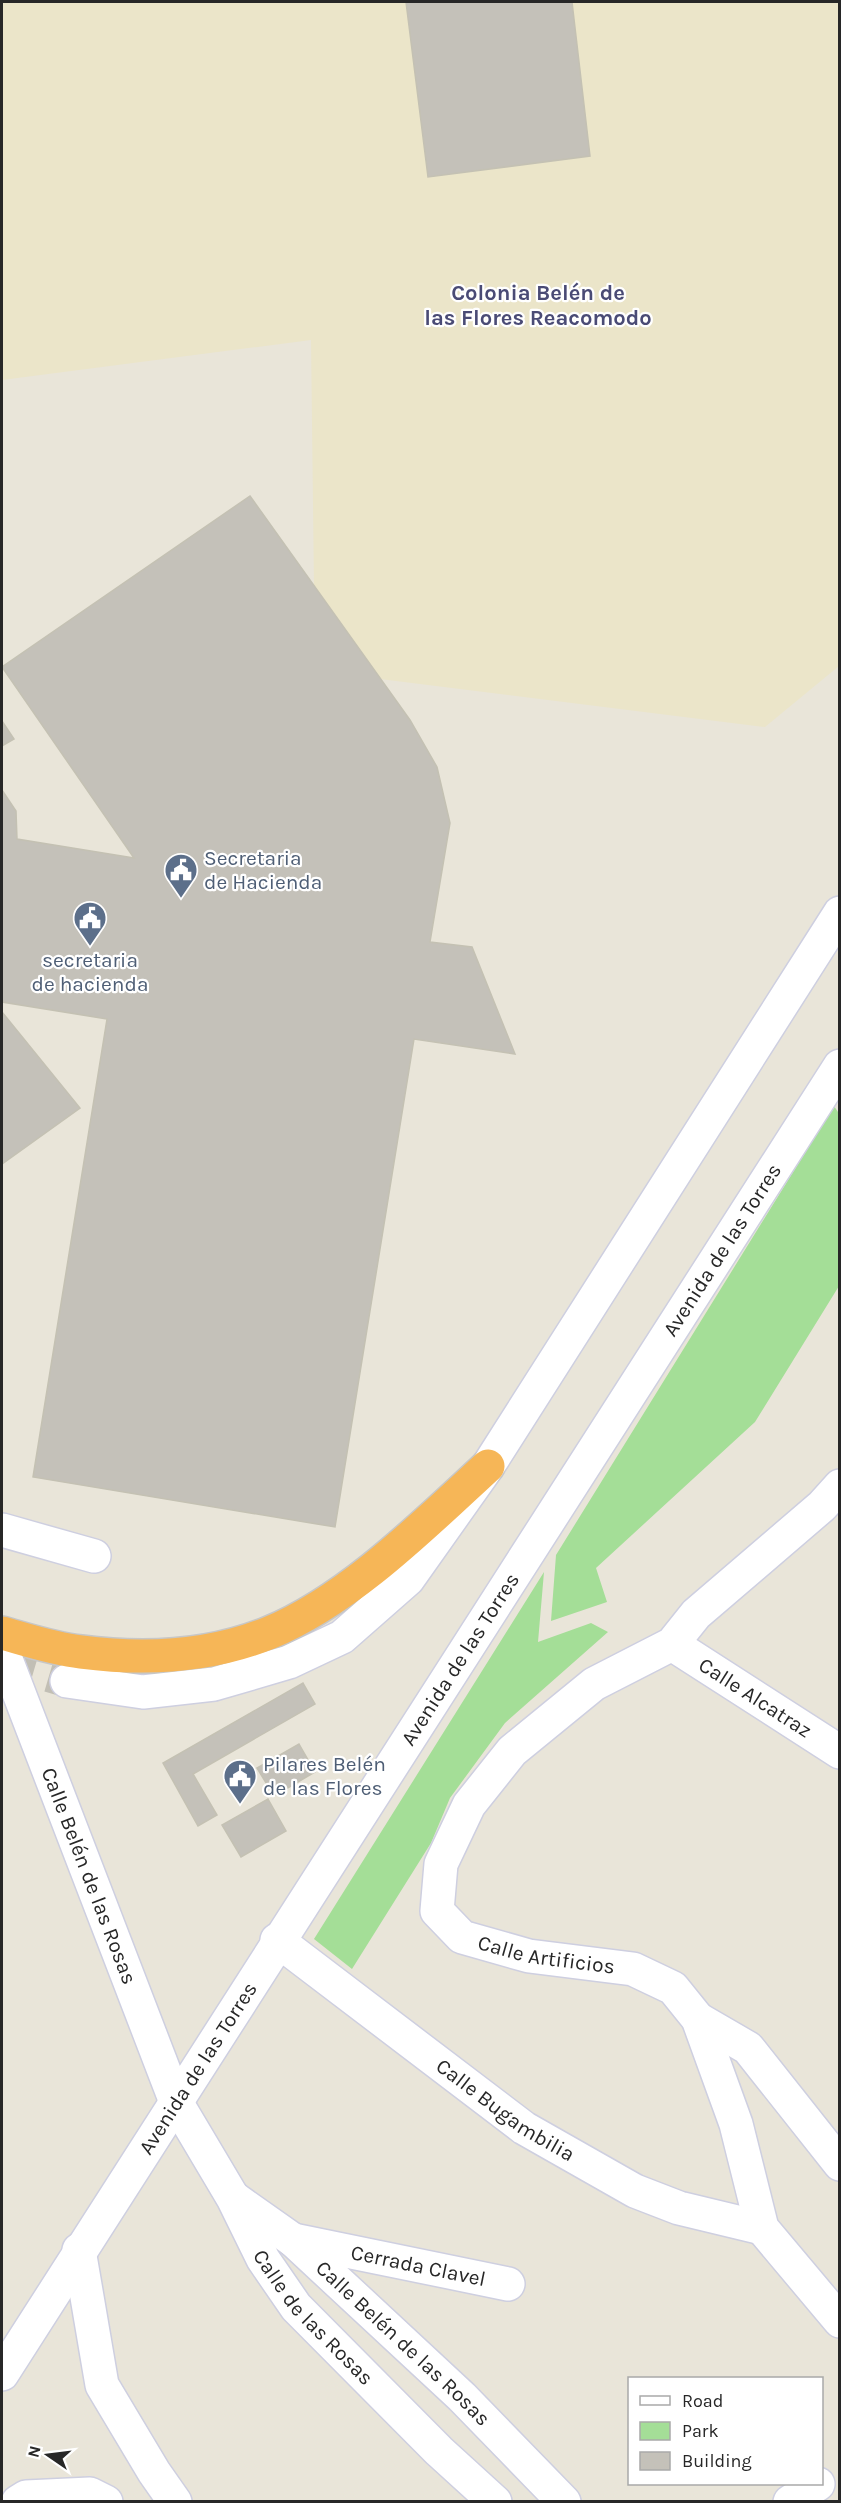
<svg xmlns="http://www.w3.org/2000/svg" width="841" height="2503" font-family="Karla,sans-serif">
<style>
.education{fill:#ebe5c9}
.green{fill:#a4de97}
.building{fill:#c4c1b9;stroke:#c4c1b3;stroke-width:1.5}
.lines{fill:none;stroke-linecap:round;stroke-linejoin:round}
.minor-tunnel{stroke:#c2bfb5;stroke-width:33;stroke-dasharray:33 16;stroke-linecap:butt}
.minor-casing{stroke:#cecfe0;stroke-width:36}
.highway-casing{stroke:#c7c7c7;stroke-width:36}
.minor{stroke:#fff;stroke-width:33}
.highway{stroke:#f6b657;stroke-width:33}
.labels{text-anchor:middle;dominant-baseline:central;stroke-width:4.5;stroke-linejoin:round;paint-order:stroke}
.service-label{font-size:21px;fill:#4e5e75;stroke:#fff;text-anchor:start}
.street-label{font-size:21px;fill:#272727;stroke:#fff}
.neighbourhood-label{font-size:22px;font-weight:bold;fill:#4a4b75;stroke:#fff}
</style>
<rect width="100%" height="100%" fill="#e9e5d9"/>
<path class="education" d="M2 2H839V666L765 727 380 679 314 587 311 340 2 380Z"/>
<path class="green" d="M834 1106 840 1115 839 1286 755 1422 596 1568 607 1602 551 1621 556 1555Z
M544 1572 538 1642 591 1623 608 1632 505 1723 450 1798 431 1843 352 1969 314 1939Z"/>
<path class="building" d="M406 2H572L590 156 428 177Z
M250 496 410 720 437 767 450 823 430 942 472 947 515 1054 414 1039 335 1527 33 1477 107 1019 2 1002V790L16 811 17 839 134 858 2 667Z
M2 721 14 739 2 746Z
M2 1012 80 1108 2 1164Z
M303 1683 315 1704 193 1774 217 1815 198 1826 163 1763Z
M299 1744 315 1772 274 1796 257 1768Z
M268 1799 286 1831 241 1857 222 1825Z"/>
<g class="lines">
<path class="minor-tunnel" d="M2 1662 67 1681"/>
<g class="minor-casing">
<g id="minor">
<path id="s1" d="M840 1486 822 1506 696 1614 672 1644 594 1684 512 1751 469 1805 441 1864 437 1911 462 1937 529 1956 633 1969 673 1988 698 2019 736 2124 762 2228 840 2321"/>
<path d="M2 1530 94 1556"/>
<path id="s2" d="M672 1644 840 1752"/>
<path id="s3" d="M2 1649 176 2102 233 2198 263 2259 296 2307 439 2451 495 2502"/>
<path d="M67 1681 143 1692 214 1684 289 1662 342 1637 408 1579 488 1466 840 913"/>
<path id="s4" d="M277 1940 524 2128 635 2191 679 2208 762 2228"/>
<path d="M698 2019 748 2048 840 2164"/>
<path id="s5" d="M235 2199 293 2240 462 2397 564 2502"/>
<path id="s6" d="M293 2240 508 2284"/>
<path d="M79 2250 102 2385 154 2472 175 2502"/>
<path id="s7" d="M2 2374 840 1066"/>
<path d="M18 2502 26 2497 90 2494 106 2502"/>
<path d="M790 2502 818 2484"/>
</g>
</g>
<g class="highway-casing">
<path id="highway" d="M2 1633C27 1640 54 1649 81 1652 143 1660 210 1657 269 1633 349 1600 424 1525 488 1466"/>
</g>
<use href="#minor" class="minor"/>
<use href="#highway" class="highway"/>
</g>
<defs>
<g id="civic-pin" transform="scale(1.725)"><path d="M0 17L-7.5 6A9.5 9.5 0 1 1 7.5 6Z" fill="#5c6f8a" stroke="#fff"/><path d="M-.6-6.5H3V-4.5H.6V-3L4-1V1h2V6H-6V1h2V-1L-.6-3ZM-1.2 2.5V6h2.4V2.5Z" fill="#fff"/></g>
</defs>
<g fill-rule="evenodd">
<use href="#civic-pin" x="181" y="870"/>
<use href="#civic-pin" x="90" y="918"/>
<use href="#civic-pin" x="240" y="1776"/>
</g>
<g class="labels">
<g class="service-label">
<text x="204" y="858">Secretaria<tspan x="204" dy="24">de Hacienda</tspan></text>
<text x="90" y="960" text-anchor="middle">secretaria<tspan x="90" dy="24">de hacienda</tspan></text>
<text x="263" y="1764">Pilares Belén<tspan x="263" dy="24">de las Flores</tspan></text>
</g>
<g class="street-label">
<text stroke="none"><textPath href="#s7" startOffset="1335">Avenida de las Torres</textPath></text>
<text stroke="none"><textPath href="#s7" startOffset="849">Avenida de las Torres</textPath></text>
<text stroke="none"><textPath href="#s2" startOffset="99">Calle Alcatraz</textPath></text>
<text stroke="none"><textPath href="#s3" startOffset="243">Calle Belén de las Rosas</textPath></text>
<text stroke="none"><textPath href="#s1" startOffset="729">Calle Artificios</textPath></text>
<text stroke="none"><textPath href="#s7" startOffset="363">Avenida de las Torres</textPath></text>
<text stroke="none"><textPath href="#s4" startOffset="285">Calle Bugambilia</textPath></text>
<text stroke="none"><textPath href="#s6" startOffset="128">Cerrada Clavel</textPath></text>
<text stroke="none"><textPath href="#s3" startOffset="742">Calle de las Rosas</textPath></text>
<text stroke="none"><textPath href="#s5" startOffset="222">Calle Belén de las Rosas</textPath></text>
</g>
<g class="neighbourhood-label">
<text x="538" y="293">Colonia Belén de<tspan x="538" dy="25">las Flores Reacomodo</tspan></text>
</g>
</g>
<rect width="841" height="2503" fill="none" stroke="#272727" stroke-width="6"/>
<rect x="628" y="2377" width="195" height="108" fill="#ffffff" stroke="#a9a9a9" stroke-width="1.5"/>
<rect x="640" y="2396" width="30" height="9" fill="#ffffff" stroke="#a9a9a9" stroke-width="1.5"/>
<text x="682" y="2407" font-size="18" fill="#272727">Road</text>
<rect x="640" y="2422" width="30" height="18" fill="#a4de97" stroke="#a9a9a9" stroke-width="1.5"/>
<text x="682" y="2437" font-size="18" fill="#272727">Park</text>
<rect x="640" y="2452" width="30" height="18" fill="#c4c1b9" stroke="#a9a9a9" stroke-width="1.5"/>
<text x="682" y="2467" font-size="18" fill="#272727">Building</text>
<g transform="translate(48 2455) rotate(284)" stroke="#ffffff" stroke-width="4.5" paint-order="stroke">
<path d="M0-4.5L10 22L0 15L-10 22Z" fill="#272727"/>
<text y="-9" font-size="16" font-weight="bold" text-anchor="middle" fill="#272727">N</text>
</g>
</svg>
